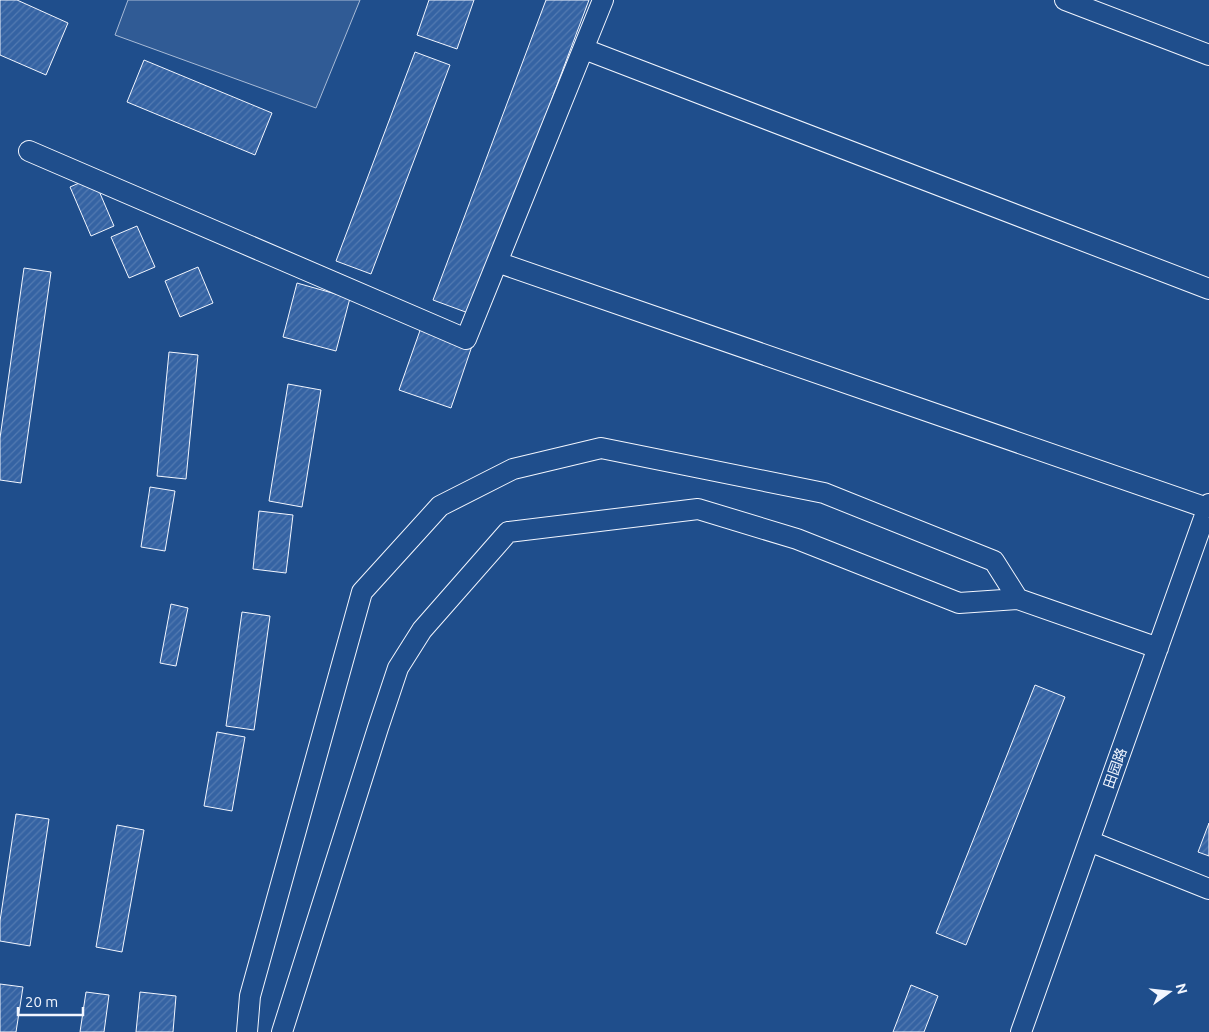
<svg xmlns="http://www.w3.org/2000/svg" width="1209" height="1032" font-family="Ubuntu,'Noto Sans SC',sans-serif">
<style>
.built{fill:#305b95;stroke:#a8bbd7}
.building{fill:url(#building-hatch);stroke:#f2f6ff}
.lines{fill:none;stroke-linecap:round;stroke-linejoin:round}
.street-casing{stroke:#f2f6ff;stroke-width:22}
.street{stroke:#1f4e8c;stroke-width:20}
.labels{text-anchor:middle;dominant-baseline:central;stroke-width:4;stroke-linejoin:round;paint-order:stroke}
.street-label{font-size:14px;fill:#f2f6ff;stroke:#1f4e8c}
</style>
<defs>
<pattern id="building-hatch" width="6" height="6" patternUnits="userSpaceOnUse" patternTransform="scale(1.25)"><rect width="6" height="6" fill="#3563a3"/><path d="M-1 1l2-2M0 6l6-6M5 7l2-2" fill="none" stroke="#537ab1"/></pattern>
</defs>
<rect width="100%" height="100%" fill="#1f4e8c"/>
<path class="built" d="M128 0H360L316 108 115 35Z"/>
<path class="building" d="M0 0H17L68 23 46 75 0 55Z
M429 0H474L457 49 417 35Z
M546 0H589L471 314 433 300Z
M415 52 450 65 371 274 336 261Z
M144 60 272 113 255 155 127 102Z
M93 177 114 226 91 236 70 187Z
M137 226 155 267 129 278 111 237Z
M198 267 213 303 180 317 165 281Z
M24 268 51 272 21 483 0 480V438Z
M297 283 350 298 336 351 283 337Z
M423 322 474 340 451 408 399 390Z
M169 352 198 355 186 479 157 476Z
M288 384 321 390 302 507 269 501Z
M150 487 175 491 165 551 141 547Z
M259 511 293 515 286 573 253 569Z
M171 604 188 608 176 666 160 663Z
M242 612 270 616 254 730 226 726Z
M1035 685 1065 697 966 945 936 933Z
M217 732 245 737 232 811 204 806Z
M16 814 49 819 30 946 0 941V921Z
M1209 823V856L1198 852Z
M117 825 144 830 122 952 96 947Z
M0 984 23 987 16 1032H0Z
M911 985 938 996 924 1032H893Z
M86 992 109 995 104 1032H80Z
M140 992 176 996 173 1032H136Z"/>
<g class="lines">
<g class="street-casing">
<path id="street" d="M1065 0 1209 55
M584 49 1209 289
M29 151 466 339 603 0
M497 262 1207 508
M1089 841 1209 889
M247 1032 250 996 362 592 440 506 513 469 601 448 824 493 994 561 1018 599 1158 648
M282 1032 378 728 398 668 422 630 508 532 698 509 797 539 959 603 1018 599
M1021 1032 1209 504"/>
</g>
<use href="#street" class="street"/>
</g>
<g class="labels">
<g class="street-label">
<text transform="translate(1115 768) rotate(-70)">田园路</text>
</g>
</g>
<g transform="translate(1169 992) rotate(75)" stroke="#1f4e8c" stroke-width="4" paint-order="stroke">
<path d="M0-4L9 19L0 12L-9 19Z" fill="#f2f6ff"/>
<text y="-8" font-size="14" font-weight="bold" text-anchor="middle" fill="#f2f6ff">N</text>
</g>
<path d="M18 1007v8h65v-8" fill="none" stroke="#f2f6ff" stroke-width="2.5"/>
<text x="25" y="1007" font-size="15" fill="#f2f6ff" stroke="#1f4e8c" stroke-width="4" paint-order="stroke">20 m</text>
</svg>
